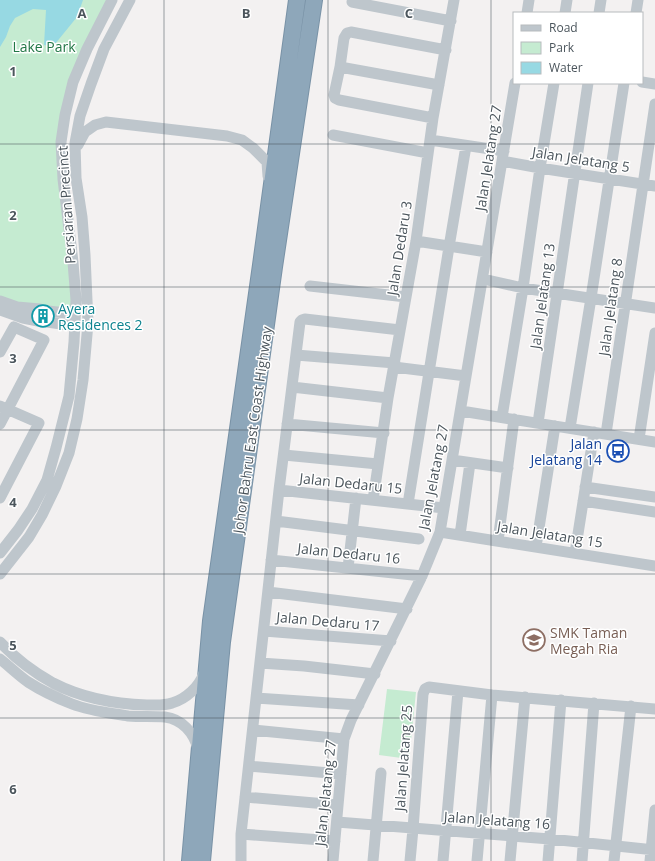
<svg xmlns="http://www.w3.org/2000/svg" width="655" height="861" font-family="'Open Sans',sans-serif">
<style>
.green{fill:#c5ebd1}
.water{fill:#97d9e3}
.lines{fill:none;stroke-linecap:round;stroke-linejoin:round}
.highway-casing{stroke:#7992a6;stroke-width:18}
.minor{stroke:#bec6cc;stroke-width:11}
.highway{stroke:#8ea7ba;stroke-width:16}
.grid{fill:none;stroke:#4b555c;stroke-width:1;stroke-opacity:0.55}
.labels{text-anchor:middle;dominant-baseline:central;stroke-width:3;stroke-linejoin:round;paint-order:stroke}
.park-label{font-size:14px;fill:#227746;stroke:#fff}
.street-label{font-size:14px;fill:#4b555c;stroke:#fff}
.culture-label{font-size:14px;fill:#0d838f;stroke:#fff;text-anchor:start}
.transit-label{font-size:14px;fill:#164399;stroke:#fff;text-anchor:end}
.education-label{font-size:14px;fill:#785e54;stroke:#fff;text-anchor:start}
.grid-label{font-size:13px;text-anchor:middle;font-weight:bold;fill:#4b555c;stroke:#fff;stroke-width:3;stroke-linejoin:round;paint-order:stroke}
</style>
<rect width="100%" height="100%" fill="#f3f1f1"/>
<path class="green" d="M0 0H113L71 93 61 146 75 314 0 300Z
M387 689 416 692 409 759 379 755Z"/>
<path class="water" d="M0 0H83L77 17 55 44 50 46 44 45 46 10 33 9 15 18 10 26 6 37 0 47V58Z"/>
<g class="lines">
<g class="highway-casing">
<path id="highway" d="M190 861 211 621 261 265 297 0
M202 861 222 642 274 267 314 0"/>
</g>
<path class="minor" d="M352 2 451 21
M527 13 529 0
M565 13 567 0
M599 13 601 0
M636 13 638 0
M340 67 439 85
M642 82 655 84
M433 118 339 100 335 98 334 95 340 67 344 38 347 33 351 32 446 50
M333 135 428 153
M430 140 504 151
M78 145 85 132 95 125 106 122 227 136 242 140 253 148 267 162 268 176
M502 161 540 168 655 186
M416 241 487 252
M483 279 523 288 655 308
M310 286 406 297
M0 301 17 307 40 309
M0 310 23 318 38 321
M48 311 75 314
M47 322 75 326
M0 352 14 327 44 340 0 424
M296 355 395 363
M394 367 466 376
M292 387 388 398
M0 406 39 423 0 498
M461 411 655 442
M502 417 523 288 540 168 554 83
M538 423 588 83
M287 424 384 433
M570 428 591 298 624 83
M606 434 655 104
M639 439 655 333
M284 455 378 464
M452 460 508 468
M585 487 655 497
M279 490 444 508
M373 500 388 398 416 241 433 118 454 0
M583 501 655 512
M408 504 449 247 466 146
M276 521 419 539
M440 532 655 566
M460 535 470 463
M498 541 514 419
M536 547 555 426
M0 553 18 530 32 509 47 480 56 448 69 396 74 342 76 300 73 262 63 179 61 142 65 115 73 82 87 49 112 0
M575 553 594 432
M271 560 422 576
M348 568 356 498
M0 574 29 537 42 515 56 486 69 453 77 419 83 380 88 323 85 255 82 217 76 178 75 143 80 116 91 84 104 49 130 0
M268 592 407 609
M264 631 391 641
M0 642C14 657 35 673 53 683 82 698 115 704 147 705 155 705 164 706 172 703 186 699 199 687 204 673
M0 659C9 666 18 675 28 682 42 691 57 698 72 704 90 711 110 713 128 716 141 717 153 716 165 717 182 719 194 733 198 749
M260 663 304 666 375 674
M256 698 359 705
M253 730 344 739
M249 766 341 774
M245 797 338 805
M337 822 550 839 655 850
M241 834 335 841
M241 861V834L279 490 300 322 302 320 305 319 400 330
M333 861 344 739 351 720 422 576 440 532 515 83
M373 861 381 773
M410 861 413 829 423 694 425 689 429 687 492 695 655 709
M443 861 458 691
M477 861 492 695
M510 861 525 697
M548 861 561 700
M582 861 594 703
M614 861 631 706
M650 861 655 810"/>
<use href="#highway" class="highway"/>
</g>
<path class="grid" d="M164 0V861M328 0V861M491 0V861M0 144H655M0 287H655M0 430H655M0 574H655M0 718H655"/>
<defs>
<g id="building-ring" transform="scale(1.15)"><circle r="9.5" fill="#fff" stroke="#0f9aa8" stroke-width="1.5"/><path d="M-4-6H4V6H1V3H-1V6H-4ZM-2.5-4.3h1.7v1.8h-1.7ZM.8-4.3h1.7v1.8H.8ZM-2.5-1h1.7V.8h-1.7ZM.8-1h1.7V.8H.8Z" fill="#0f9aa8"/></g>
<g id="bus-ring" transform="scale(1.15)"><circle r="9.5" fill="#fff" stroke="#1a4fb4" stroke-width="1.5"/><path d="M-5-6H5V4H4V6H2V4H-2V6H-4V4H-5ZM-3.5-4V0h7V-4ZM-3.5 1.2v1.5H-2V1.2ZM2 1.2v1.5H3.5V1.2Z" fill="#1a4fb4"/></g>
<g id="school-ring" transform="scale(1.15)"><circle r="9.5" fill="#fff" stroke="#8d6e63" stroke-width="1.5"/><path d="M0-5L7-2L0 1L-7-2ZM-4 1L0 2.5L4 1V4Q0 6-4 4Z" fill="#8d6e63"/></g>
</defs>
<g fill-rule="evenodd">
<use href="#building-ring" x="43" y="316"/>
<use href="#bus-ring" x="618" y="451"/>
<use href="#school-ring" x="534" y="640"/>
</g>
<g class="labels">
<g class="park-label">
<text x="44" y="46">Lake Park</text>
</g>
<g class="street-label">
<text transform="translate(488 158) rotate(-81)">Jalan Jelatang 27</text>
<text transform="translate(581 159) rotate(9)">Jalan Jelatang 5</text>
<text transform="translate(66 205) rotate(-94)">Persiaran Precinct</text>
<text transform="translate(399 248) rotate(-81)">Jalan Dedaru 3</text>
<text transform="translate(542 296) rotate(-82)">Jalan Jelatang 13</text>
<text transform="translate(610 307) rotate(-82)">Jalan Jelatang 8</text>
<text transform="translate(252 430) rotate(-82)">Johor Bahru East Coast Highway</text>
<text transform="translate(433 477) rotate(-79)">Jalan Jelatang 27</text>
<text transform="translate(351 483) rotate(6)">Jalan Dedaru 15</text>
<text transform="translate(550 534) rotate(9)">Jalan Jelatang 15</text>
<text transform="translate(349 553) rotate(6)">Jalan Dedaru 16</text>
<text transform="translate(328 621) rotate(5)">Jalan Dedaru 17</text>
<text transform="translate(403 758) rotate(-86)">Jalan Jelatang 25</text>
<text transform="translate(325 793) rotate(-84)">Jalan Jelatang 27</text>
<text transform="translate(497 820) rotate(4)">Jalan Jelatang 16</text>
</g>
<g class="culture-label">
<text x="58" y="308">Ayera<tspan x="58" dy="16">Residences 2</tspan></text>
</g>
<g class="transit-label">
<text x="602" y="443">Jalan<tspan x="602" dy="16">Jelatang 14</tspan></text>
</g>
<g class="education-label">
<text x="550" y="632">SMK Taman<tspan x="550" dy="16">Megah Ria</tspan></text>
</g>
</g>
<g class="grid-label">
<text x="82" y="18">A</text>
<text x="246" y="18">B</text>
<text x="409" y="18">C</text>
<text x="13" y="76">1</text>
<text x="13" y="220">2</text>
<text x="13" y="363">3</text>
<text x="13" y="507">4</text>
<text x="13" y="650">5</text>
<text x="13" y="794">6</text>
</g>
<rect x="513" y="12" width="130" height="72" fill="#ffffff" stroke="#b7bbbe"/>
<rect x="521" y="25" width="20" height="6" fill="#bec6cc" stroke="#b7bbbe"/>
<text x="549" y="32" font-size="12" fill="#4b555c">Road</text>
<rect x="521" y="42" width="20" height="12" fill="#c5ebd1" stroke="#b7bbbe"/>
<text x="549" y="52" font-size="12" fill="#4b555c">Park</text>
<rect x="521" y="62" width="20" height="12" fill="#97d9e3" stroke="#b7bbbe"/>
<text x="549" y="72" font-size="12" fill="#4b555c">Water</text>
</svg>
